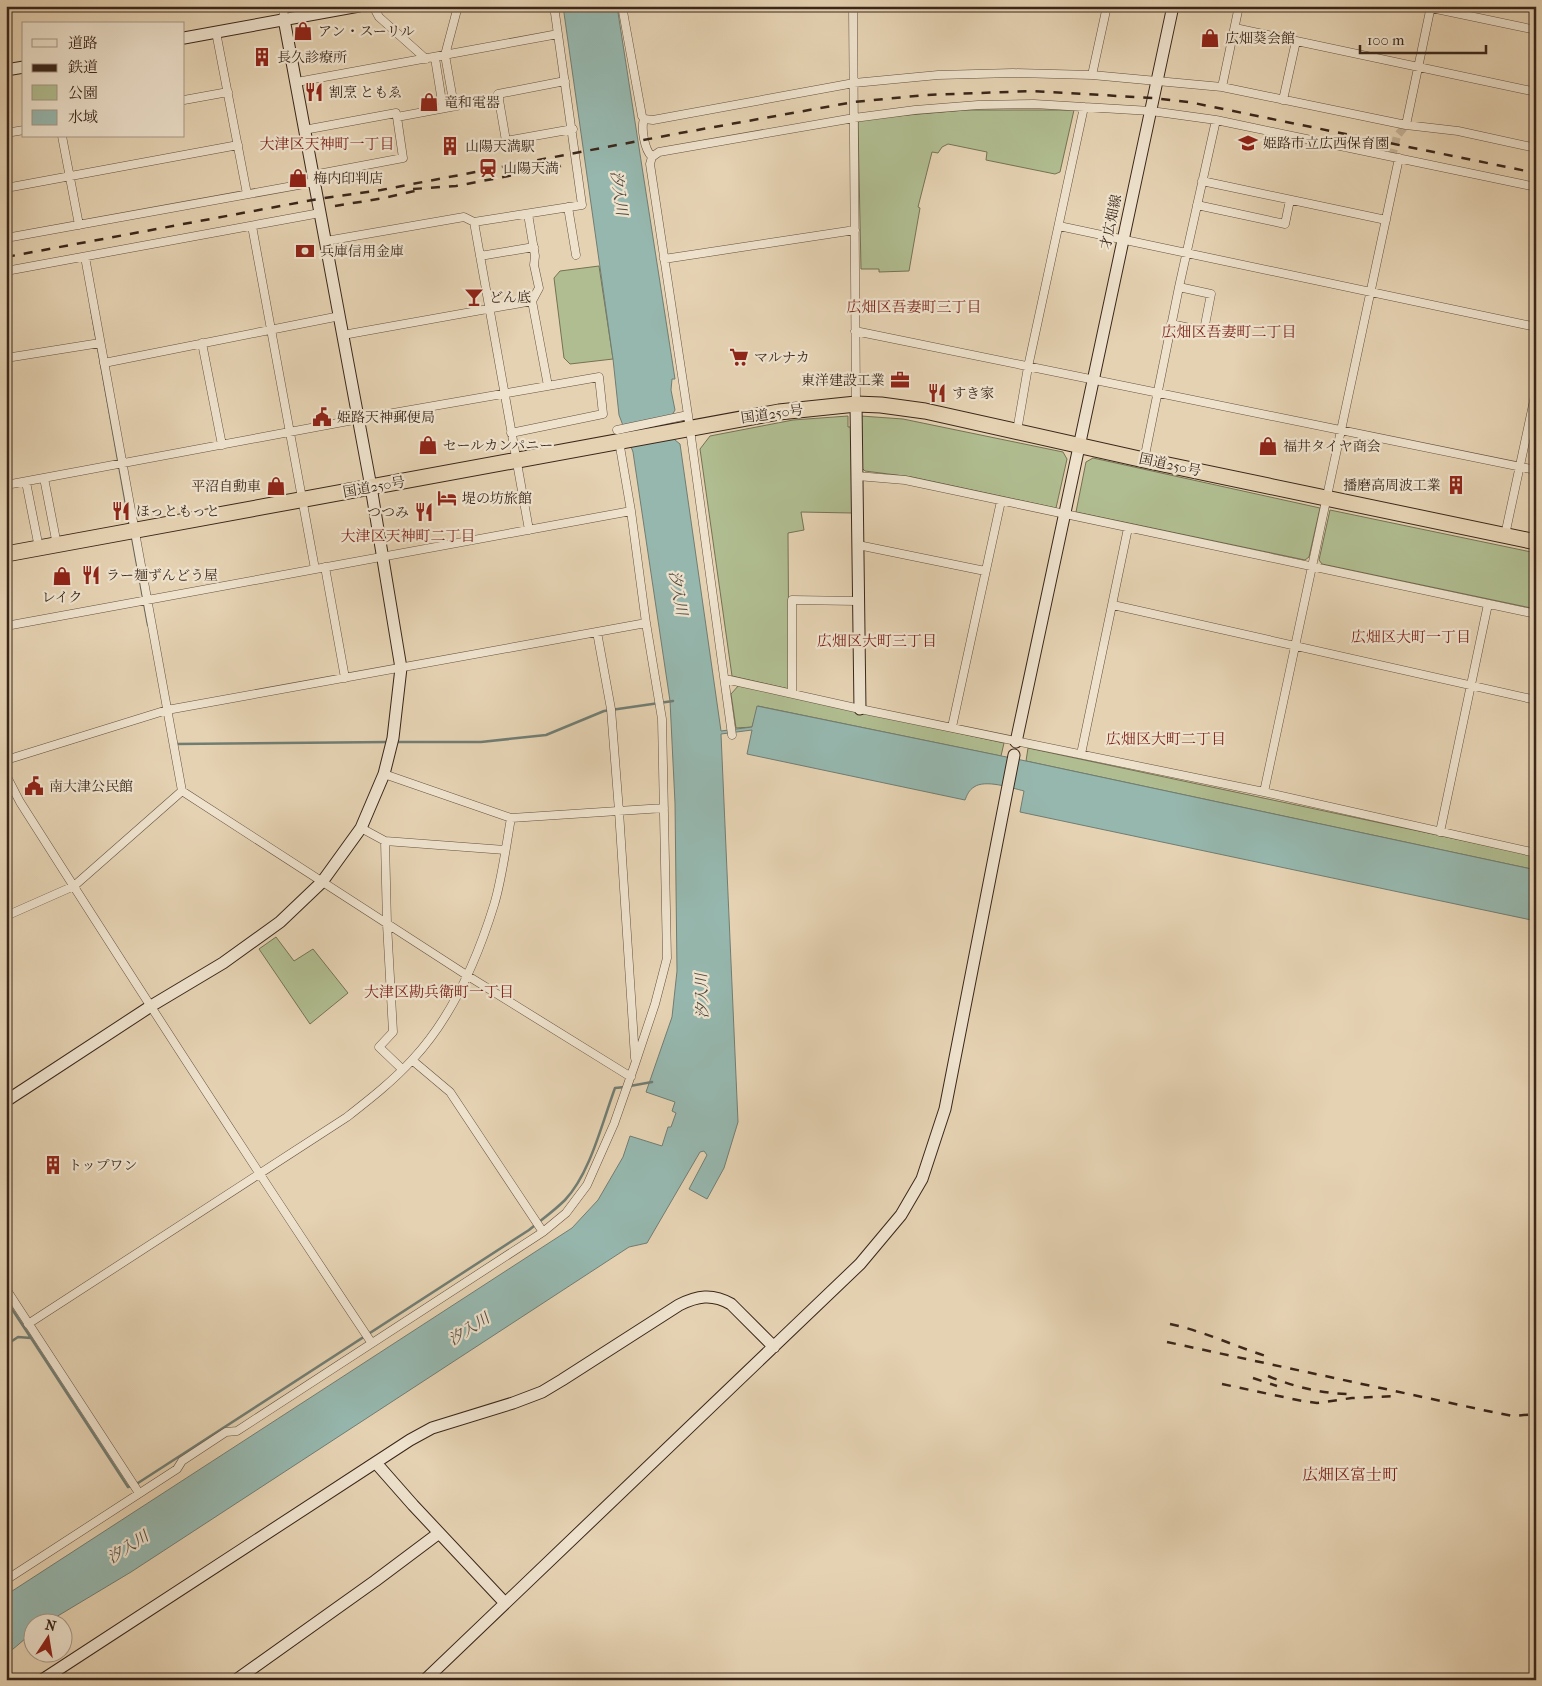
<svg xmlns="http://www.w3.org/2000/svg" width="1542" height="1686" font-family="'IM FELL French Canon','Noto Serif JP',serif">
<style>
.green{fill:#b0bd90;stroke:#757255}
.water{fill:#96b7ae;stroke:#717d73}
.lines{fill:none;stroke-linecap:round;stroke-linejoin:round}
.stream{stroke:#717d73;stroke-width:2.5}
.street-tunnel{stroke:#c3b094;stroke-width:8;stroke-dasharray:8 4;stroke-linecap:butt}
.street-casing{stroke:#655140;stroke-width:9}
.secondary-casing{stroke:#3a261a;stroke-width:13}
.highway-casing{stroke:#3a261a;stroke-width:17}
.street{stroke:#eee2cd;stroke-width:8}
.secondary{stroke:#eee2cd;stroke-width:11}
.highway{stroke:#e5d2b2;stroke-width:15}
.rail{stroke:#3a261a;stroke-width:2.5;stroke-dasharray:9 9;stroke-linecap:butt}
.labels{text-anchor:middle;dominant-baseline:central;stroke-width:4.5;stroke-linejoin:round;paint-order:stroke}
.poi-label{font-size:14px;fill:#3a261a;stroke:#eee2cd;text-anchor:start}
.street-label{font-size:14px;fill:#3a261a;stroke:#eee2cd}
.neighbourhood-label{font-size:15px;fill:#7a1f14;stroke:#eee2cd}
.water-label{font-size:15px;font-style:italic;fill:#514a3f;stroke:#eee2cd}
.quarter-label{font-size:16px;fill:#7a1f14;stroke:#eee2cd}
</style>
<rect width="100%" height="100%" fill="#e5d2b2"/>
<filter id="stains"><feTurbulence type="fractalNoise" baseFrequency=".004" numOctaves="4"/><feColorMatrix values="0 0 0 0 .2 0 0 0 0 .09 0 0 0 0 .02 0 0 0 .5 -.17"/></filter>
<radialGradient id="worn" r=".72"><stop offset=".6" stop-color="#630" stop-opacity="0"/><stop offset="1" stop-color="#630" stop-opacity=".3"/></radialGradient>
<path class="green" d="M966 110H1074L1060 172 1055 174 986 160 987 152 948 144 942 147 938 153 932 152 918 207 920 208 909 271 879 272V269H861L858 123 862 119Z
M599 266 613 359 570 364 564 358 554 278 560 271Z
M848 416V427H852V513L801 512 804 530 788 533 789 689 732 676 700 449 710 436 793 420Z
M861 416 903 419 1063 452 1067 459 1056 508 912 477 865 471 862 468Z
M1093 458 1320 508 1309 557 1305 560 1076 512 1086 462Z
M1330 510 1536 553V609L1322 564 1319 560Z
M739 685 1004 743 1001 756 758 706 752 727 736 728 731 694Z
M1028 748 1536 856V870L1026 761Z
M276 937 294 961 313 949 348 993 310 1024 259 949Z"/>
<path class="water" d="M563 6H617L675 379H672L671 390 675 410 670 419 675 440 680 444 721 731 752 727 757 706 1026 761 1536 870V921L1020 812 1024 791C1012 788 985 779 974 787 969 790 967 795 965 800L747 754 752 730 721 734 738 1122 724 1168 707 1199 689 1189 707 1155 704 1151 700 1152 647 1243 629 1247 131 1572 46 1623 32 1624V1633L6 1655V1595L572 1228 598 1200 623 1157 630 1136 662 1146 668 1127H671L676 1113 672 1111 675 1102 646 1092 672 1017 677 971 675 803 670 701 633 452 619 415 613 359Z"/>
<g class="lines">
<path class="stream" d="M91 308 130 527
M132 537 148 625
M395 742H481L546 735 604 711 673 701
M175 744 389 742
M630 1086 652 1082
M6 1300 31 1338
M6 1345 18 1337 31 1338 128 1487 138 1483 529 1230C541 1220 554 1211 565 1200 590 1174 602 1123 615 1088L625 1087"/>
<path class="street-tunnel" d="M1392 157 1397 136 1406 125"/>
<g class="street-casing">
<path id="street" d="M283 6 284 19
M373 6 379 17 426 59
M622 6 642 116 644 119C641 128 644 149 652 157
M853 6 856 404
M1422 6 1536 30
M1235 28 1536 92
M216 32 247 194
M435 58 443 108
M1092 75 1107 6
M565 81 498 94 506 141 573 129
M297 82 558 34
M1222 87 1239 6
M184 100 228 92
M1283 100 1296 41
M454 106 445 55 458 6
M397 117 499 98
M644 119 653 120 854 83 938 75 1013 73 1092 75 1222 87 1406 125 1458 131 1536 148
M1406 125 1431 6
M304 130 396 113 397 117 403 158 313 175
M6 133 24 130
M62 136 79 225
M1202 181 1386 220
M6 188 238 145
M1197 205 1285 224 1290 200
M568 207 576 255
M528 214 535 256 534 265 539 288 532 301 548 386
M474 222 529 530
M252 226 315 569
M1059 226 1536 327
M6 238 315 182
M326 241 464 217 474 222 582 205 554 6
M480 256 534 247
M85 257 182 791 468 976 631 1077
M664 259 855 230
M6 271 320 213
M1179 287 1211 294 1204 330
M1171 324 1222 335
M855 331 1536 470
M343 335 532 301
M202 343 222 445
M6 358 100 343
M104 363 340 316
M617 430 688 415
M1017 431 1028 367 1084 107
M1144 460 1179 287 1216 120
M857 476 905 480 1536 614
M44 478 57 545
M26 482 39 548
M6 485 359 419 599 377 603 414 511 433
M1505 535 1536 391
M858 545 985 571
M325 567 345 678
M1113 605 1536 700
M6 626 631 511
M597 632 611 709 619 811 635 1058
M725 679 860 709 1264 792 1536 853
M792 693V600L857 601
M952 727 1001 501
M732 735 688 415 650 164 652 157 659 152 854 118 915 110 978 105 1034 104 1151 111 1216 120 1536 187
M1081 754 1128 528
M6 760 167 710 646 623
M384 774 511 818 664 808
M6 775 20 802C135 983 252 1164 371 1342
M1264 792 1399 158
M361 828 385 841 505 850
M1440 832 1488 604
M385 841 387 924 393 1032 379 1047 402 1069
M6 916 74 886 182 791
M412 1060 450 1092 543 1232
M6 1289 139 1493
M28 1324 347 1117C370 1099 393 1081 413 1059 453 1016 477 960 494 905 502 879 506 846 511 818
M6 1580 177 1469 182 1461 226 1432 237 1431 543 1232 566 1213 587 1185 614 1124 635 1064 655 1004 667 958 662 719 646 623 631 511 619 441"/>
</g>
<g class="secondary-casing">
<path id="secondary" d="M184 38 359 6
M6 70 24 67
M856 404 860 709
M1016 742 1173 6
M6 1101 151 1006 223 963 280 922 322 882 361 828 384 774 393 738 401 668 371 487 284 19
M376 1463 413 1505 505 1603
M42 1680 410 1440 432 1428 513 1403 542 1392 562 1380 679 1305C697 1296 712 1293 731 1304L774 1347
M236 1680 375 1581 439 1533
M425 1680 860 1264 901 1215 922 1179 945 1109 1014 755"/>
</g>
<g class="highway-casing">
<path id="highway" d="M6 554 779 412 856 404 881 405 925 411 1144 460 1536 542"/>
</g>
<use href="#street" class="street"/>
<use href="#secondary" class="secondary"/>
<use href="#highway" class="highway"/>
<path class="rail" d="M413 189 456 186 561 166
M335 206 384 198 419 190
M6 257 318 199 381 190 675 134 854 102 925 95 1032 91 1153 98 1189 102 1536 173
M1170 1324C1203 1331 1234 1346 1266 1356
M1167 1342 1483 1410 1513 1416 1536 1414
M1268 1376C1295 1387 1319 1393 1348 1394
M1253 1378 1277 1386
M1222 1384 1302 1401 1317 1403 1352 1398 1397 1396"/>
</g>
<defs>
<g id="shop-bare" transform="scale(1.5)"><path d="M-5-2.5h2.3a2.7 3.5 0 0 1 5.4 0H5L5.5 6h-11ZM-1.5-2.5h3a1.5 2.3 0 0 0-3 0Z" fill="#8f2418" stroke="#eee2cd" stroke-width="2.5" paint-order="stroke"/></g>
<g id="building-bare" transform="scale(1.5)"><path d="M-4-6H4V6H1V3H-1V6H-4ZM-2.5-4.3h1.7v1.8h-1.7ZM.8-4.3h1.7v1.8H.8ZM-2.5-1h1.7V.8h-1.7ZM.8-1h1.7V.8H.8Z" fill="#8f2418" stroke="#eee2cd" stroke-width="2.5" paint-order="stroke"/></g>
<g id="restaurant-bare" transform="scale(1.5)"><path d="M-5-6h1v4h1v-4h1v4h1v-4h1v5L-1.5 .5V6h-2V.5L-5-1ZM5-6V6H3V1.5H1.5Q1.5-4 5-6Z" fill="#8f2418" stroke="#eee2cd" stroke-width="2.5" paint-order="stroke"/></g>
<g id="school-bare" transform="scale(1.5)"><path d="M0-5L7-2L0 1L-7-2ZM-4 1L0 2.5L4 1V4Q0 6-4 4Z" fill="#8f2418" stroke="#eee2cd" stroke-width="2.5" paint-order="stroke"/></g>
<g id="station-bare" transform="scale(1.5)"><path d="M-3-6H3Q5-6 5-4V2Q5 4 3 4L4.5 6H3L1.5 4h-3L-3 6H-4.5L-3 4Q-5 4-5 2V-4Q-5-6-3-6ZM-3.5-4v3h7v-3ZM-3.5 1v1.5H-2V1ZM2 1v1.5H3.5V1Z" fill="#8f2418" stroke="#eee2cd" stroke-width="2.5" paint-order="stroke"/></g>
<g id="bank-bare" transform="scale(1.5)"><path d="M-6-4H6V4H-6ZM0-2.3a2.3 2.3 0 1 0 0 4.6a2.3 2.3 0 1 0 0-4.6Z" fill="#8f2418" stroke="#eee2cd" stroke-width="2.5" paint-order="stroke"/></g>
<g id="bar-bare" transform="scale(1.5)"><path d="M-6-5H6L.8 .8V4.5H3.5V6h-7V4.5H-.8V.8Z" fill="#8f2418" stroke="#eee2cd" stroke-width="2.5" paint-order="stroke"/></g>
<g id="supermarket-bare" transform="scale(1.5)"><path d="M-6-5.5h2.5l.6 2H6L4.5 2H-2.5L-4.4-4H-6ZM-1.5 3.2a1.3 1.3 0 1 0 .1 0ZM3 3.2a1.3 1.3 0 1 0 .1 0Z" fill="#8f2418" stroke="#eee2cd" stroke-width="2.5" paint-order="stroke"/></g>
<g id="office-bare" transform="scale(1.5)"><path d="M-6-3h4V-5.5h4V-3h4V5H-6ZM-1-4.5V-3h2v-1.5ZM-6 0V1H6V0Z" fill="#8f2418" stroke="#eee2cd" stroke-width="2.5" paint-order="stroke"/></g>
<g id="civic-bare" transform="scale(1.5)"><path d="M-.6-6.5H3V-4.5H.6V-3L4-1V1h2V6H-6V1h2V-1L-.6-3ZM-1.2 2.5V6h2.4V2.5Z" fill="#8f2418" stroke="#eee2cd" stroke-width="2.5" paint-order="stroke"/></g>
<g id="hotel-bare" transform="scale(1.5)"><path d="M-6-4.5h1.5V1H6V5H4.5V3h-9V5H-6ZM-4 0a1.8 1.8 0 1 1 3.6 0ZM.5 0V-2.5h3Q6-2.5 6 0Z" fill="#8f2418" stroke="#eee2cd" stroke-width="2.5" paint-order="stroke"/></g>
</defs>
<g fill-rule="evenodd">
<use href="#shop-bare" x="303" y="31"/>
<use href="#shop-bare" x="1210" y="38"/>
<use href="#building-bare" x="262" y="57"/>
<use href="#restaurant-bare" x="314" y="92"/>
<use href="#shop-bare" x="429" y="102"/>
<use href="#school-bare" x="1248" y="143"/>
<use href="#building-bare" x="450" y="146"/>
<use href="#station-bare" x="488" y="168"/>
<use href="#shop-bare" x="298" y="178"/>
<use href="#bank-bare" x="305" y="251"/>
<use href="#bar-bare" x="474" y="297"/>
<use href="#supermarket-bare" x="739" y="357"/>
<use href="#office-bare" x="900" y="380"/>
<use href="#restaurant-bare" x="937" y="393"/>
<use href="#civic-bare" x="322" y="417"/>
<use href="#shop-bare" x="428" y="445"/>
<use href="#shop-bare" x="1268" y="446"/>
<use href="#building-bare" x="1456" y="485"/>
<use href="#shop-bare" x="276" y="486"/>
<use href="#hotel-bare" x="447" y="498"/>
<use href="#restaurant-bare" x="121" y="511"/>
<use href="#restaurant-bare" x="424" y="512"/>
<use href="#restaurant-bare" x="91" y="575"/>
<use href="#shop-bare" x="62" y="576"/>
<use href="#civic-bare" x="34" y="786"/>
<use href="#building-bare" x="53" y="1165"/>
</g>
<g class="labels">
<g class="poi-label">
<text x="318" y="31">アン・スーリル</text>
<text x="1225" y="38">広畑葵会館</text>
<text x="277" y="57">長久診療所</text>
<text x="329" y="92">割烹 ともゑ</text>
<text x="444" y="102">竜和電器</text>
<text x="1263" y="143">姫路市立広西保育園</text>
<text x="465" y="146">山陽天満駅</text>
<text x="503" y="168">山陽天満</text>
<text x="313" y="178">梅内印判店</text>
<text x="320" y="251">兵庫信用金庫</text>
<text x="489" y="297">どん底</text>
<text x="754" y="357">マルナカ</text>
<text x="885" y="380" text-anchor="end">東洋建設工業</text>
<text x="952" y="393">すき家</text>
<text x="337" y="417">姫路天神郵便局</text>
<text x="443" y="445">セールカンパニー</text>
<text x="1283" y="446">福井タイヤ商会</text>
<text x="1441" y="485" text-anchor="end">播磨高周波工業</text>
<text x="261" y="486" text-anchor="end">平沼自動車</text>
<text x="462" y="498">堤の坊旅館</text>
<text x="136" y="511">ほっともっと</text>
<text x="409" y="512" text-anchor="end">つつみ</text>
<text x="106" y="575">ラー麺ずんどう屋</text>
<text x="62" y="597" text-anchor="middle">レイク</text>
<text x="49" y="786">南大津公民館</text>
<text x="68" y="1165">トップワン</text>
</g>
<g class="street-label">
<text transform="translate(1111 222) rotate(-78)">才広畑線</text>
<text transform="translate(772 414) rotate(-8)">国道250号</text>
<text transform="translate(1170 465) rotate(12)">国道250号</text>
<text transform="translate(374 487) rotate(-10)">国道250号</text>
</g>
<g class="neighbourhood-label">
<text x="327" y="144">大津区天神町一丁目</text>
<text x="914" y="307">広畑区吾妻町三丁目</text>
<text x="1229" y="332">広畑区吾妻町二丁目</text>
<text x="408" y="536">大津区天神町二丁目</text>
<text x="1411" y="637">広畑区大町一丁目</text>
<text x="877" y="641">広畑区大町三丁目</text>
<text x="1166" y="739">広畑区大町二丁目</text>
<text x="439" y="992">大津区勘兵衛町一丁目</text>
</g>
<g class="water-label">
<text transform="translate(619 193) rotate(82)">汐入川</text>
<text transform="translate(678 593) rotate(80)">汐入川</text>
<text transform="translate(702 996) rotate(-92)">汐入川</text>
<text transform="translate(469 1329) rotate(-33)">汐入川</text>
<text transform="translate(128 1547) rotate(-33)">汐入川</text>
</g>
<g class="quarter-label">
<text x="1350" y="1474">広畑区富士町</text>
</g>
</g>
<rect width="1542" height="1686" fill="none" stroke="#e5d2b2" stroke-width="25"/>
<rect x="8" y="8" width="1527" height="1671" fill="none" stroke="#3a261a" stroke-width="2.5"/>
<rect x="12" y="12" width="1517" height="1661" fill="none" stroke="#3a261a"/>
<rect x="22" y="22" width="162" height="115" fill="#eee2cd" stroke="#a69785"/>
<rect x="32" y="39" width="25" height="8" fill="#eee2cd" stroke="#a69785"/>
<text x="68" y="48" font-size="15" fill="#3a261a">道路</text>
<rect x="32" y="64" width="25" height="8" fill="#3a261a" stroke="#a69785"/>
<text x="68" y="72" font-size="15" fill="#3a261a">鉄道</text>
<rect x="32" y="85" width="25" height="15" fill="#b0bd90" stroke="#a69785"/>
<text x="68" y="98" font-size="15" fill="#3a261a">公園</text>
<rect x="32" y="110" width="25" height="15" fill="#96b7ae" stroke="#a69785"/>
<text x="68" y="122" font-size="15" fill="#3a261a">水域</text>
<g transform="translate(48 1638) rotate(12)"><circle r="24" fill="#eee2cd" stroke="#a69785"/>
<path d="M0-4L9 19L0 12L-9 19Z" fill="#8f2418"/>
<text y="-8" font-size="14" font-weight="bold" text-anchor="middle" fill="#3a261a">N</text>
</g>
<path d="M1360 45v8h126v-8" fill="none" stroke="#3a261a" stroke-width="2.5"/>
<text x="1367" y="45" font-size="15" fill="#3a261a" stroke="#eee2cd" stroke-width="4" paint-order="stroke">100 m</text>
<rect width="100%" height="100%" filter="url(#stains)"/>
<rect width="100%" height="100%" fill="url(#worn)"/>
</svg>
